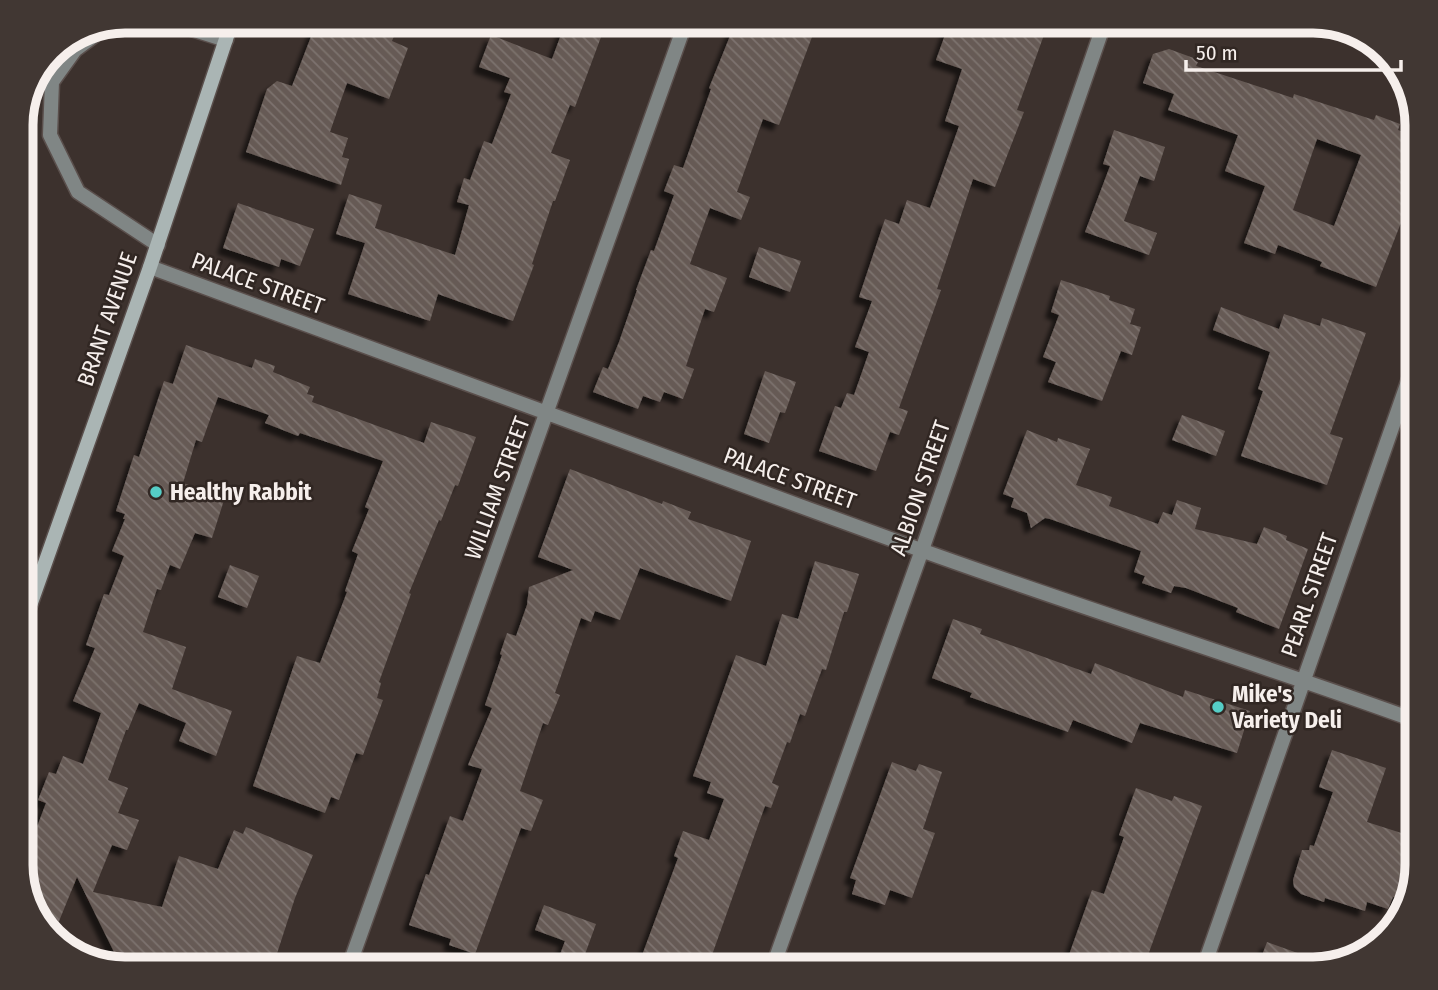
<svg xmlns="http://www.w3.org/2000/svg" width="1438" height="990" font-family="'Fira Sans Condensed',sans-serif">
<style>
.building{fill:url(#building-back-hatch);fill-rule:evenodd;filter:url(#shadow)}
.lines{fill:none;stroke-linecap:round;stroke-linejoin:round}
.lane-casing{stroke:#5a4f4c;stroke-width:17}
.street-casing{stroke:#5a4f4c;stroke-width:17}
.secondary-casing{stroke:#5a4f4c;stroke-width:17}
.lane{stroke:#808685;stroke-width:14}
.street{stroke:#808685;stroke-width:14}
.secondary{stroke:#aab5b4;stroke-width:14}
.poi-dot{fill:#55cdc6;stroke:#312723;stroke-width:2.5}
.labels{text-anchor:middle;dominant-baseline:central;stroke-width:5;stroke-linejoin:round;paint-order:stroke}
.street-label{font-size:23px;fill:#f6efec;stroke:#312723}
.poi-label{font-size:23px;font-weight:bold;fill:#f6efec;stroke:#312723;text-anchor:start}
.rim{fill:none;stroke:#f6efec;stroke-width:9}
</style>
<defs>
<pattern id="building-back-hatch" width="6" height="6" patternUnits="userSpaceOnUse" patternTransform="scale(1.75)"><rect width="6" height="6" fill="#665a55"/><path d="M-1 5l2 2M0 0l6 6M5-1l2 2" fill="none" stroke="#7c726e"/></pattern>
<filter id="shadow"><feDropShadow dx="-6" dy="6" stdDeviation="2" flood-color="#0009"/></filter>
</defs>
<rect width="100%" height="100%" fill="#3c312d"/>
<path class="building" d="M317 21H354L394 36 392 41 408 48 389 99 347 83 330 132 348 138 342 157 349 159 341 185 246 152 267 89 277 81 292 86Z
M566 21H607L575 107 570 105 551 153 570 160 555 201H553L532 264 534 265 513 321 438 294 430 321 348 294 365 243 336 234 349 194 382 205 375 228 455 255 469 205 457 202 464 178 470 180 484 141 492 144 511 94 504 92 510 78 479 67 491 35 552 59Z
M736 21H769L812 37 779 125 763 119 737 192 750 197 741 220 710 208 690 264 727 278 714 312 705 309 686 366 694 369 683 399 664 392 660 402 643 396 638 409 593 392 603 367 608 369 619 342 637 290H636L651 250 654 251 674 195 664 191 674 165 683 168 711 89 709 88Z
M950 21H1049L1017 110 1024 112 995 187 973 179 937 289 941 290 899 408 908 411 899 435 890 432 876 471 819 451 835 406 841 408 847 393 854 395 869 352 855 347 872 301 859 297 885 219 899 224 907 200 930 208 959 126 945 121 962 69 936 60Z
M1169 49 1199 60 1196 66 1293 98 1294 94 1374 120 1376 115 1400 124 1398 130 1417 138V197L1410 217 1404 215 1376 287 1320 266 1322 262 1278 245 1275 254 1244 243 1265 186 1225 171 1238 135 1168 110 1174 94 1143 83 1153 54ZM1317 139 1361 155 1334 226 1293 210Z
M1114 130 1165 147 1154 181 1140 176 1124 221 1157 233 1149 255 1085 232 1110 166 1103 164Z
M238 203 314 229 300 266 281 259 279 267 223 248Z
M759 247 801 261 790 292 749 277Z
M1061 280 1110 296 1109 300 1135 309 1130 324 1141 327 1132 355 1121 351 1102 401 1048 382 1056 362 1043 357 1059 315 1051 312Z
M1221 307 1279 329 1284 314 1320 326 1322 318 1366 333 1330 434 1343 438 1327 485 1241 456 1263 391 1258 389 1270 352 1213 330Z
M186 345 252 368 255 359 275 366 273 372 310 387 307 394 314 396 312 402 424 443 431 422 476 437 458 486 455 485 441 521 439 520 409 593 411 594 379 682 381 683 377 698 383 700 363 755 356 753 339 800 331 797 325 813 253 786 297 656 320 663 347 592 345 591 358 554 352 551 369 509 365 507 383 461 300 433 298 436 265 423 269 415 218 397 202 442 196 440 183 483 225 497 212 538 195 533 180 569 170 565 161 590 157 589 143 632 186 647 172 689 232 711 216 756 179 741 186 723 139 703 128 730H126L108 780 128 788 118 813 139 820 127 850 112 845 93 892 162 907 179 856 218 869 234 830 243 834 246 827 313 855 295 898 272 969H131L133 962 116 956 77 877 53 936 35 916 21 871V854L26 856 46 803 38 800 49 772 56 774 63 756 83 764 101 713 73 701 95 648 86 645 104 594 109 595 124 556 112 551 125 519H123L125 514 116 511 134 455 139 457 164 381 173 384Z
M765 371 796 382 785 413 780 412 769 443 744 434Z
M1182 415 1225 431 1216 456 1172 440Z
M1027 430 1057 442 1058 438 1090 449 1076 485 1112 497 1109 506 1158 524 1163 512 1172 515 1177 500 1201 508 1195 529 1257 544 1264 527 1287 536 1286 540 1308 549 1279 629 1236 612 1238 608 1186 588 1174 586 1171 593 1142 583 1145 576 1134 572 1141 551 1050 519 1045 518 1031 528 1027 513 1011 507 1014 498 1003 494Z
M570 469 662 504 663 501 691 512 688 519 751 541 731 601 640 568 620 620 595 611 591 622 581 618 555 693 560 695 548 725 543 723 520 791 543 800 531 831 521 828 475 954 449 945 451 939 409 925 426 874 429 875 450 816 463 821 482 769 468 765 492 708 485 705 502 655 500 654 507 633 516 636 527 605 529 587 573 570 538 557Z
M815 561 859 574 847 612H844L826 670 822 669 805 716 800 714 790 743 787 742 772 783 779 786 771 808 765 806 707 969H637L678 858 674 856 683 831 709 840 724 799 707 793 711 782 693 776 736 655 766 666 782 614 798 619Z
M230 565 259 576 247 608 218 597Z
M953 619 982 629 980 634 1091 674 1095 663 1183 697 1185 690 1250 711 1237 753 1140 723 1132 743 1073 720 1068 732 970 697 972 693 932 678Z
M1332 750 1386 768 1367 822 1417 838V855L1410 878 1413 879 1406 901 1393 897 1388 909 1367 902 1365 911 1325 898 1324 902 1301 894 1294 887 1293 880 1302 850H1309L1310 845 1314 846 1333 792 1319 787Z
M892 762 916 771 919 764 942 772 923 829 935 833 912 898 890 890 885 905 852 894 856 880 850 878Z
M1136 788 1172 801 1174 796 1202 806 1143 969H1064L1092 890 1104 894 1124 837 1119 835Z
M544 905 596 924 580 968 558 960 565 941 535 930Z
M1267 942 1331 965 1313 969H1257Z"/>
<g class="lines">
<g class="lane-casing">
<path id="lane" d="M166 21 226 40
M121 23 129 21
M99 32 75 50 52 82 50 135 78 192 158 245"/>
</g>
<g class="street-casing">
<path id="street" d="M1310 21 1378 47
M150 267C407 361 662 456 918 549 1084 609 1252 661 1417 721
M348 969 686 21
M772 969 922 550 1105 21
M1203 969 1417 356"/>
</g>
<g class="secondary-casing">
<path id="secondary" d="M21 631 150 267 232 21"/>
</g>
<use href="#lane" class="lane"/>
<use href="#street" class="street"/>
<use href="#secondary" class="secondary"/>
</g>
<g class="poi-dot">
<circle cx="156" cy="492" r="7"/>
<circle cx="1218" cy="707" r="7"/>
</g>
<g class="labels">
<g class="street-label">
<text transform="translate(258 283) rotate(20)">PALACE STREET</text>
<text transform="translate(107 319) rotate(-71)">BRANT AVENUE</text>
<text transform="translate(790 478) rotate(20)">PALACE STREET</text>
<text transform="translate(497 488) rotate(-70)">WILLIAM STREET</text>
<text transform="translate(920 488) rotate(-71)">ALBION STREET</text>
<text transform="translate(1309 595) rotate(-71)">PEARL STREET</text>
</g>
<g class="poi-label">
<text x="170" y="492">Healthy Rabbit</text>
<text x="1232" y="694">Mike's<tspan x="1232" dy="26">Variety Deli</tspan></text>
</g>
</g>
<path d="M0 0H1438V990H0ZM125 33H1313A92 92 0 0 1 1405 125V865A92 92 0 0 1 1313 957H125A92 92 0 0 1 33 865V125A92 92 0 0 1 125 33Z" fill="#413733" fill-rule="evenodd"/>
<path class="rim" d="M125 33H1313A92 92 0 0 1 1405 125V865A92 92 0 0 1 1313 957H125A92 92 0 0 1 33 865V125A92 92 0 0 1 125 33Z"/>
<path d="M1186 60v10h215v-10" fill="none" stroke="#f6efec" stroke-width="3.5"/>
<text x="1196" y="60" font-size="21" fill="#f6efec" stroke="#312723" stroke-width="5" paint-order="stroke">50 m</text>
</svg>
